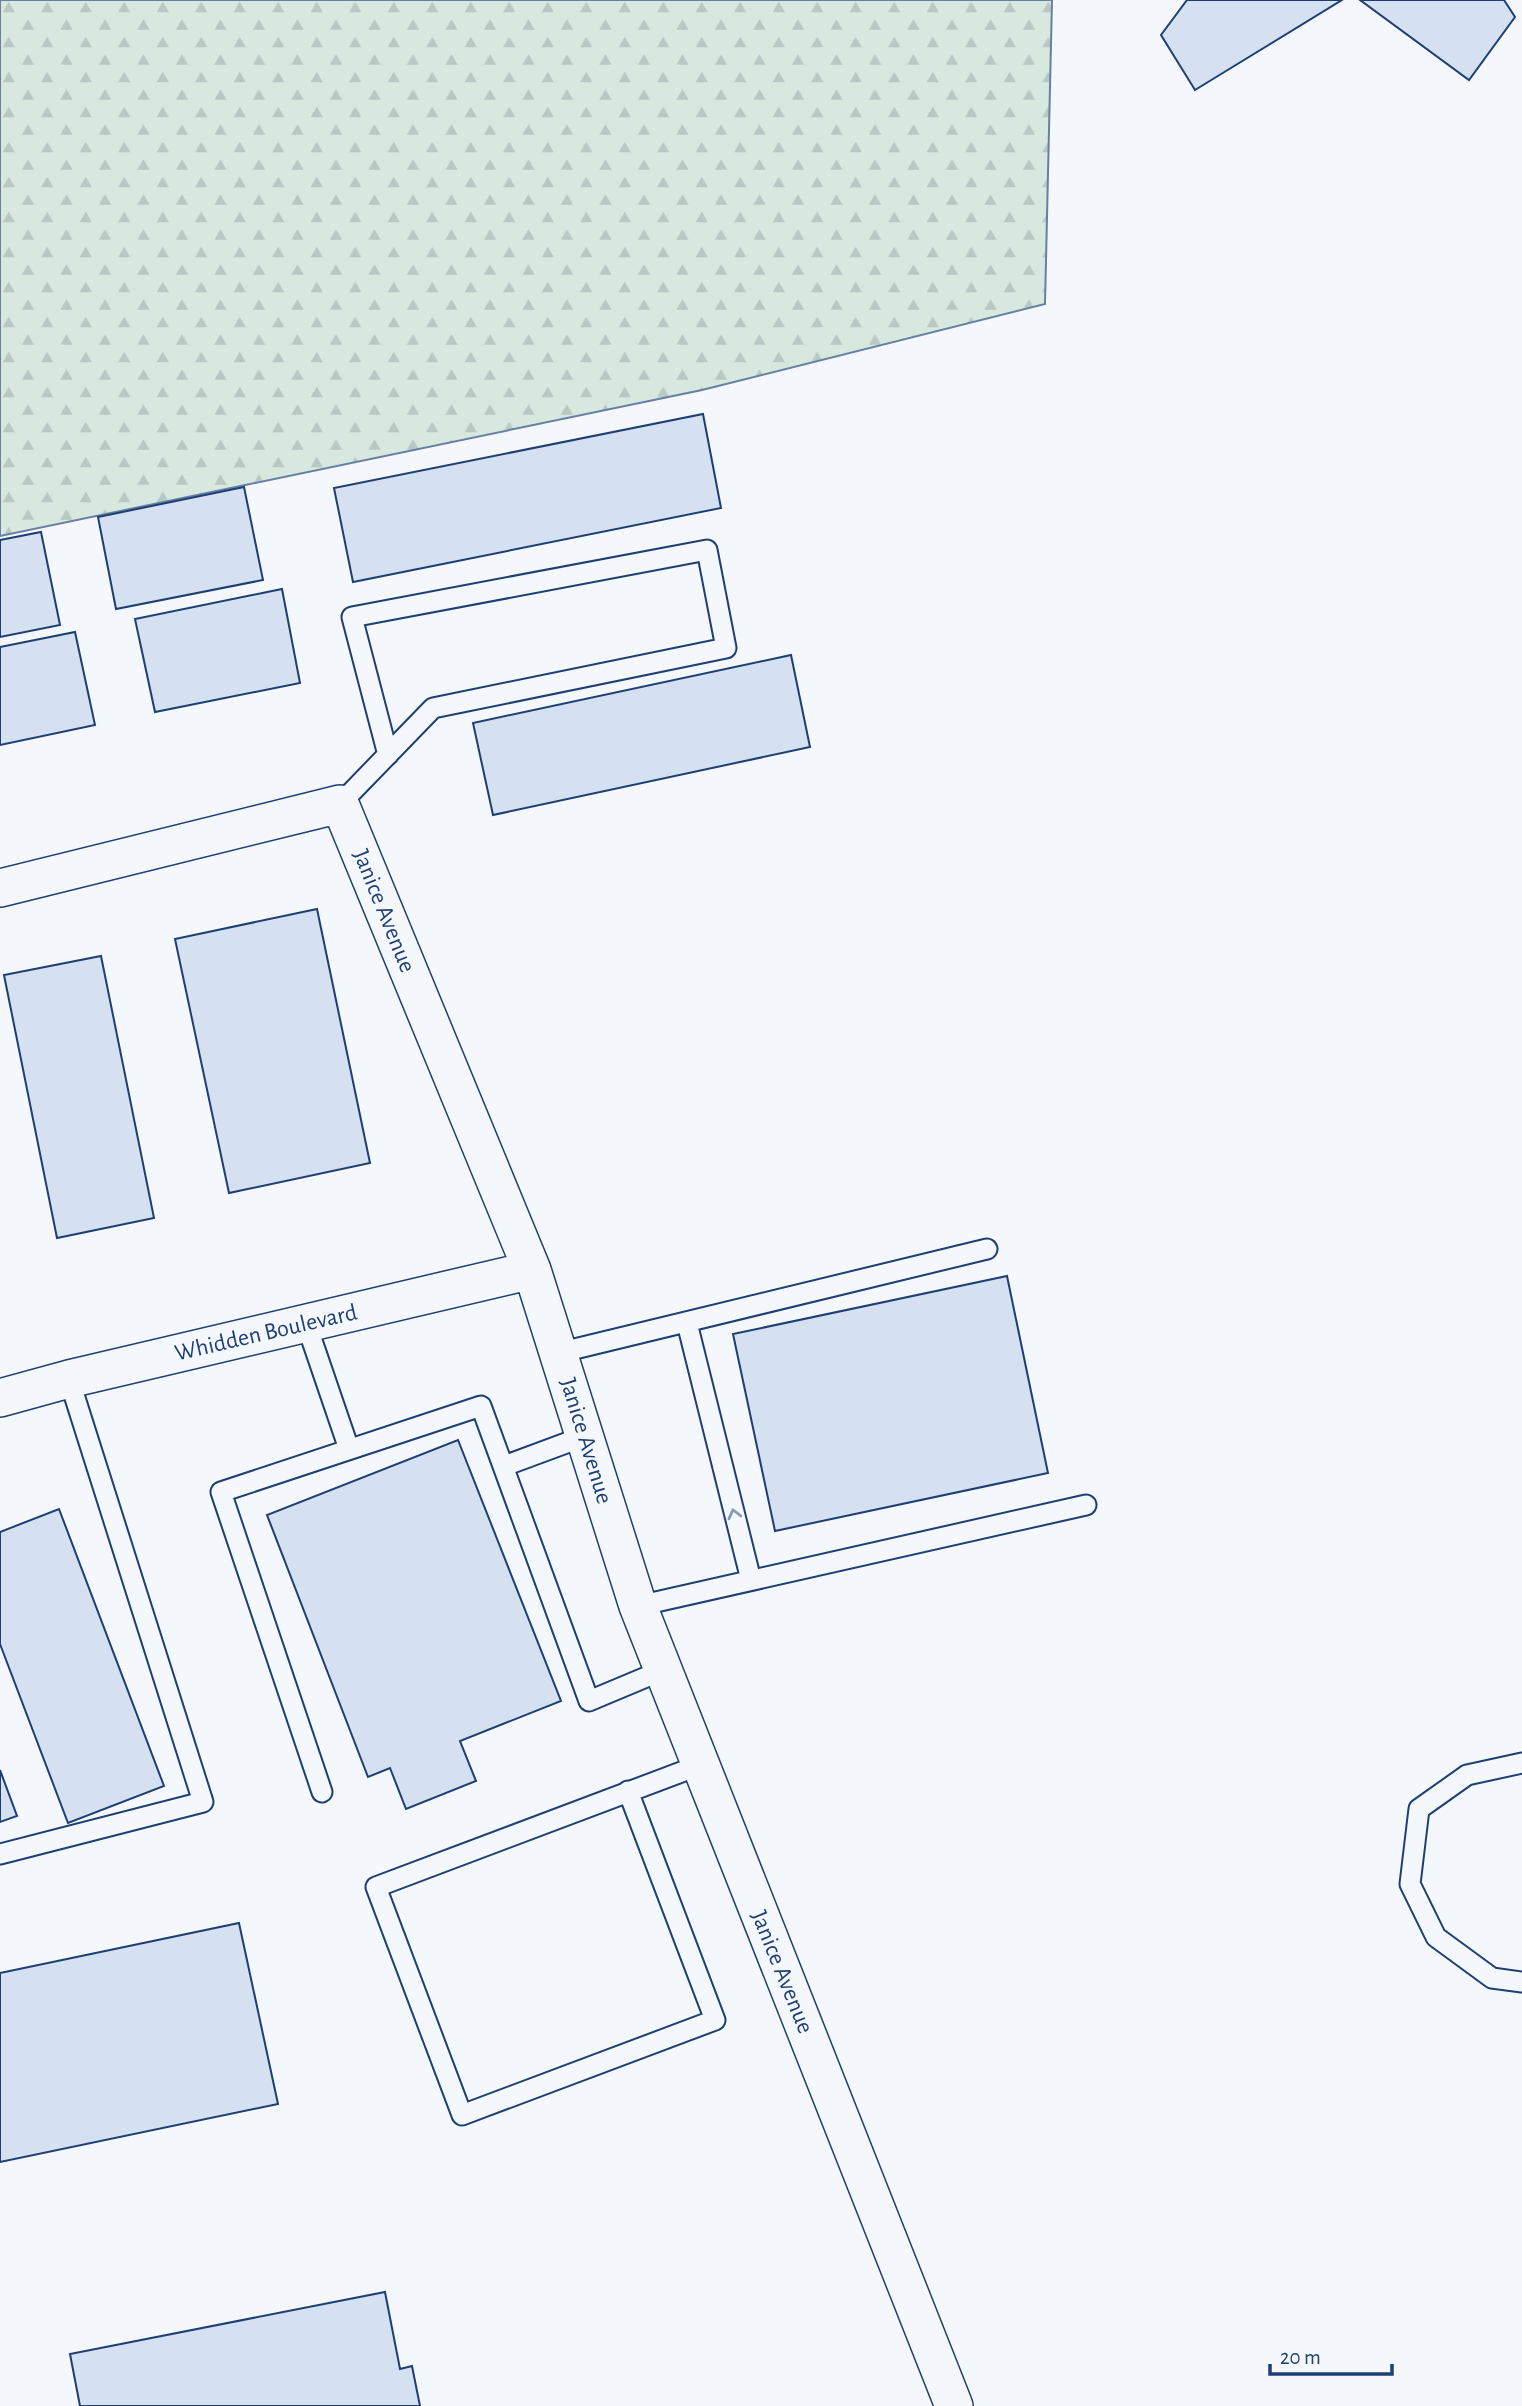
<svg xmlns="http://www.w3.org/2000/svg" width="1522" height="2406" font-family="'Alegreya Sans',sans-serif">
<style>
.forest{fill:url(#forest-firs);stroke:#687fa3;stroke-width:2}
.building{fill:#d5e0f0;stroke:#1d3f73;stroke-width:2}
.lines{fill:none;stroke-linecap:round;stroke-linejoin:round}
.service-casing{stroke:#1d3f73;stroke-width:23}
.minor-casing{stroke:#1d3f73;stroke-width:40}
.service{stroke:#f4f7fb;stroke-width:19}
.minor{stroke:#f4f7fb;stroke-width:37}
.oneway{stroke:#889bb7}
.labels{text-anchor:middle;dominant-baseline:central;stroke-width:5;stroke-linejoin:round;paint-order:stroke}
.street-label{font-size:24px;fill:#1d3f73;stroke:#f4f7fb}
</style>
<defs>
<pattern id="forest-firs" width="22" height="20" patternUnits="userSpaceOnUse" patternTransform="scale(1.75)"><rect width="22" height="20" fill="#d7e8df"/><path d="M5 1l3.5 6h-7zM16 11l3.5 6h-7z" fill="#b8c8c3"/></pattern>
</defs>
<rect width="100%" height="100%" fill="#f4f7fb"/>
<path class="forest" d="M0 0H1052L1045 304 702 390 0 536Z"/>
<path class="building" d="M1187 0H1342L1195 90 1161 35Z
M1360 0H1504L1515 17 1469 80Z
M703 414 721 508 353 582 334 488Z
M244 487 263 580 116 609 98 517Z
M41 532 60 625 0 637V540Z
M282 589 300 683 155 712 135 619Z
M75 632 95 725 0 745V647Z
M791 655 810 747 493 815 473 723Z
M317 909 370 1163 229 1193 175 939Z
M101 956 154 1218 57 1238 4 975Z
M1007 1276 1048 1473 775 1531 733 1334Z
M458 1440 561 1701 460 1741 476 1781 406 1809 390 1768 368 1777 267 1515Z
M59 1509 164 1786 68 1823 0 1644V1532Z
M0 1770 17 1816 0 1822Z
M239 1923 278 2104 0 2162V1973Z
M385 2292 400 2369 412 2366 420 2406H80L70 2354Z"/>
<g class="lines">
<g class="service-casing">
<path id="service" d="M340 804 433 708 726 648 707 550 352 617 388 755
M306 1323 349 1449
M687 1323 751 1580
M558 1353 987 1249
M504 1466 585 1436
M638 1606 1086 1505
M1522 1763 1467 1775 1419 1809 1410 1884 1436 1937 1492 1978 1522 1982
M628 1791 715 2020 462 2115 376 1887 700 1765
M322 1792 221 1492 481 1406 589 1701 663 1670
M0 1854 203 1802 69 1379"/>
</g>
<g class="minor-casing">
<path id="minor" d="M0 888 340 804 532 1270 638 1606 954 2406
M0 1398 69 1379 532 1270"/>
</g>
<use href="#service" class="service"/>
<use href="#minor" class="minor"/>
</g>
<defs><path id="oneway-chevron" d="M-2-3.5L2.5 0L-2 3.5" fill="none" stroke-width="1.6" stroke-linecap="round" stroke-linejoin="round" transform="scale(1.75)"/></defs>
<use class="oneway" href="#oneway-chevron" transform="translate(734 1514) rotate(-104)"/>
<g class="labels">
<g class="street-label">
<text transform="translate(384 911) rotate(68)">Janice Avenue</text>
<text transform="translate(266 1333) rotate(-13)">Whidden Boulevard</text>
<text transform="translate(586 1441) rotate(73)">Janice Avenue</text>
<text transform="translate(782 1972) rotate(68)">Janice Avenue</text>
</g>
</g>
<path d="M1270 2364v10h122v-10" fill="none" stroke="#1d3f73" stroke-width="3.5"/>
<text x="1280" y="2364" font-size="21" fill="#1d3f73" stroke="#f4f7fb" stroke-width="5" paint-order="stroke">20 m</text>
</svg>
